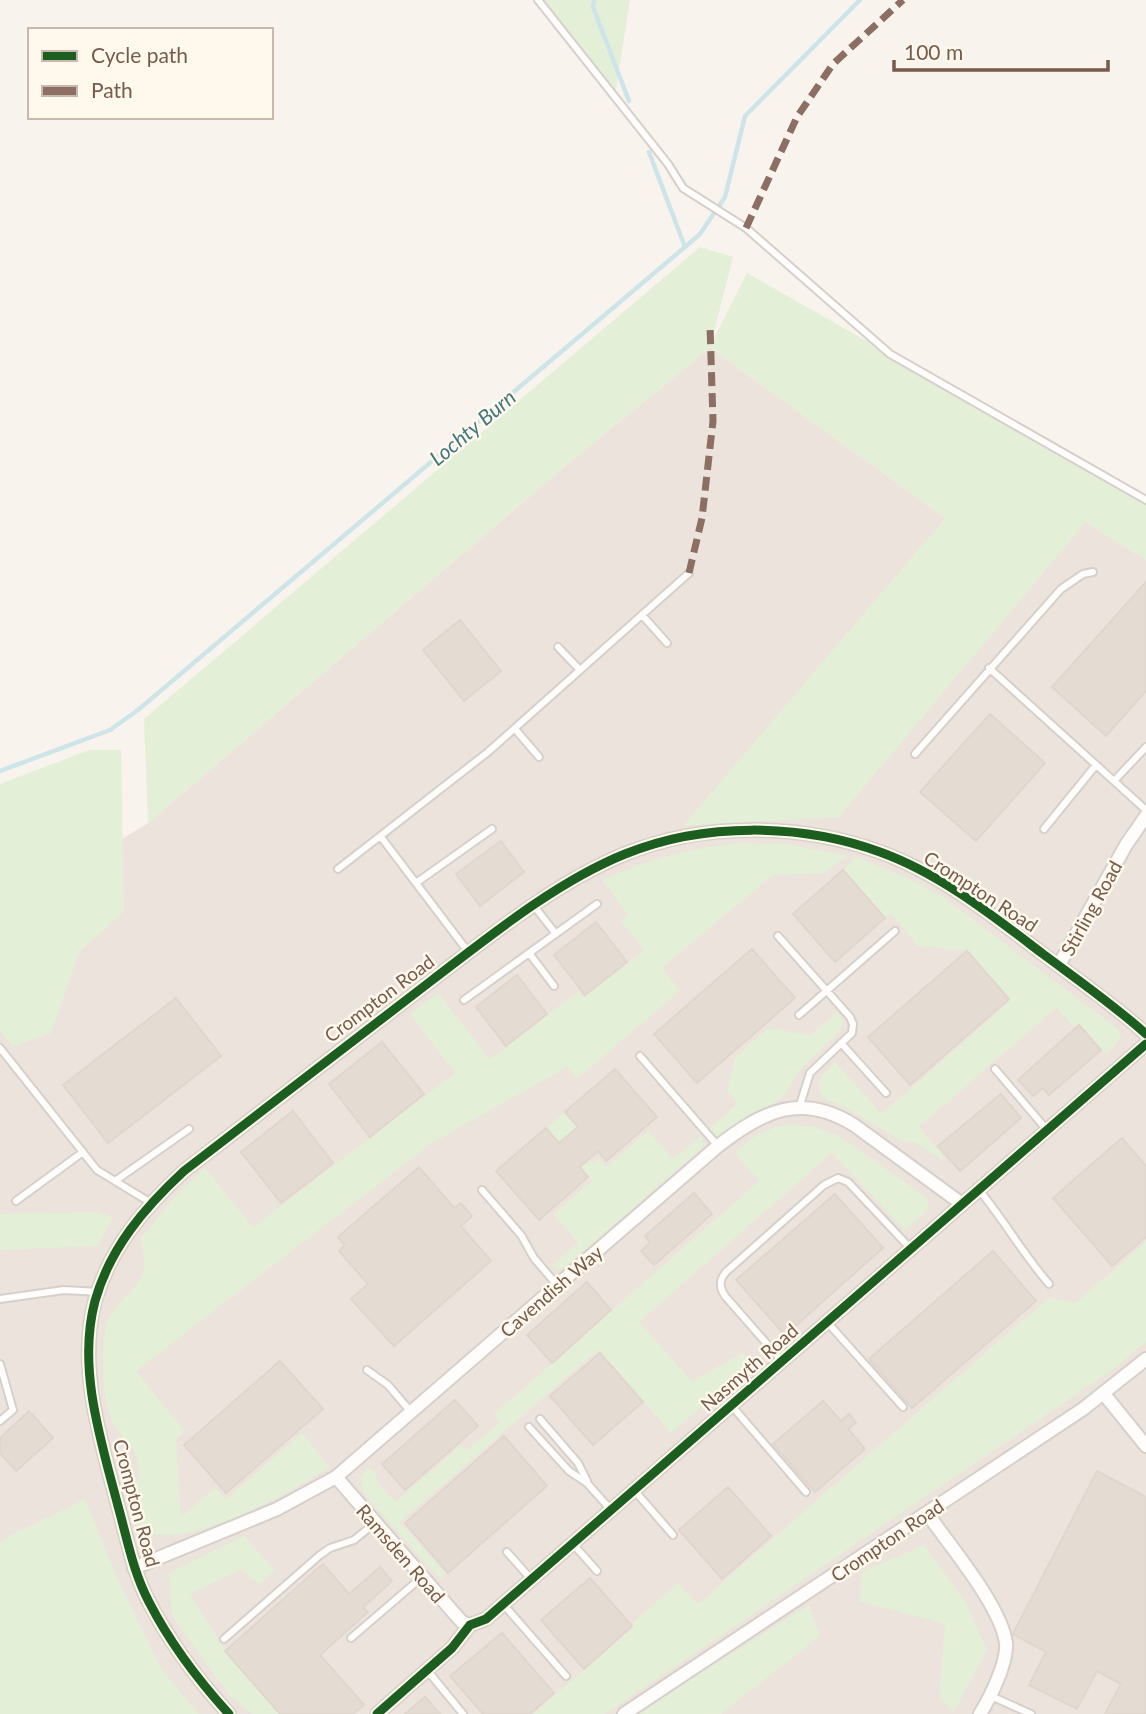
<svg xmlns="http://www.w3.org/2000/svg" width="1146" height="1714" font-family="Lato,sans-serif">
<style>
.industrial{fill:#ebe3dc}
.green{fill:#e4efd7}
.lines{fill:none;stroke-linecap:round;stroke-linejoin:round}
.stream{stroke:#cde5e8;stroke-width:4.5}
.building{fill:#e4dcd3;stroke:#e1d6ce;stroke-width:2}
.lane-casing{stroke:#d7d0ca;stroke-width:10}
.street-casing{stroke:#d7d0ca;stroke-width:16}
.lane{stroke:#fefdfc;stroke-width:6}
.street{stroke:#fefdfc;stroke-width:12}
.quiet{stroke:#8d6e63;stroke-width:7;stroke-dasharray:14 7;stroke-linecap:butt}
.cycleway-casing{stroke:#fff8ed;stroke-width:13}
.cycleway{stroke:#1b5e20;stroke-width:9}
.labels{text-anchor:middle;dominant-baseline:central;stroke-width:5;stroke-linejoin:round;paint-order:stroke}
.street-label{font-size:19px;fill:#775b4b;stroke:#fff8ed}
.water-label{font-size:21px;font-style:italic;fill:#417783;stroke:#fff8ed}
</style>
<rect width="100%" height="100%" fill="#f8f3ec"/>
<path class="industrial" d="M710 348 945 518 1086 522 1146 560V1714H0V915L148 823 569 463Z"/>
<path class="green" d="M538 0H630L615 95Z
M700 247 733 257 711 344 747 273 1146 500V560L1086 522 839 817 683 826 945 518 710 348 569 463 148 823 144 719Z
M89 750H121L124 911 79 953 51 1033 13 1046 0 1031V784Z
M737 843 787 844 848 856 823 873 773 875 662 968 680 991 577 1079 567 1067 432 1143 136 1371 185 1431 176 1440 181 1517 215 1488 226 1499 302 1433 330 1467C298 1488 165 1565 137 1523 121 1498 146 1481 136 1456 130 1442 115 1431 110 1416 101 1392 102 1351 106 1326 110 1302 143 1292 144 1265 145 1256 142 1247 140 1239L173 1199 205 1168 253 1227 455 1073 410 1014 438 993 490 1059 579 991 584 997 644 950 621 922 628 915 602 880C645 860 689 849 737 843Z
M856 857 905 877 943 897 1117 1028 1121 1033 1120 1039 1106 1055 1080 1025 1075 1028 1056 1008 919 1127 945 1158 942 1160 914 1142 902 1141 845 1107 823 1098 820 1092 818 1081 835 1062 882 1114 1010 1001 967 951 918 946 891 914 885 918 843 870Z
M837 1012 843 1021 841 1029 801 1069 784 1096 773 1104 751 1113 720 1136H715L709 1129 738 1103 727 1091 735 1057 768 1028 810 1035Z
M565 1112 578 1127 568 1136 593 1164 599 1159 606 1167 648 1131 673 1159 701 1136 704 1144 701 1149 564 1268 558 1270 551 1266 578 1243 553 1214 592 1181 546 1128Z
M790 1125 815 1127 839 1136 926 1197 929 1203 927 1211 905 1230 832 1153 639 1322 692 1381 743 1353 752 1363 671 1433 598 1350 400 1522 446 1574 440 1579 366 1496C360 1486 358 1474 369 1468L374 1470 378 1483 395 1502 461 1445 467 1450 500 1422 494 1414 759 1181 737 1156 736 1150C753 1137 768 1126 790 1125Z
M97 1212 113 1217 98 1246 0 1250V1214Z
M1146 1242V1341L1115 1368 605 1714H533L633 1628 631 1624 678 1583 698 1604 1048 1298 1075 1303Z
M85 1499 119 1582 162 1670 199 1714H0V1543L3 1539Z
M244 1536 275 1570 259 1584 240 1570 190 1594 224 1648 281 1714H252L229 1695 172 1616 169 1573Z
M924 1545 966 1603 987 1650 954 1712 939 1698 945 1624 859 1601 862 1572Z
M809 1605 820 1636 721 1714H640L672 1691Z"/>
<g class="lines">
<path class="stream" d="M594 0 593 7 629 101
M649 152 685 247
M0 771 110 730 138 710 685 247 700 234 725 197 745 116 860 0"/>
</g>
<path class="building" d="M1146 582V691L1106 736 1052 687Z
M460 620 501 671 464 701 423 650Z
M990 714 1045 763 976 841 920 792Z
M501 841 524 872 480 906 456 874Z
M843 870 885 918 835 962 793 914Z
M596 922 627 962 585 995 554 955Z
M752 949 795 998 697 1083 654 1034Z
M967 951 1009 999 910 1085 868 1037Z
M517 975 547 1014 506 1046 476 1007Z
M176 998 221 1056 108 1143 63 1085Z
M1079 1025 1101 1050 1049 1095 1043 1088 1033 1096 1018 1080Z
M382 1042 424 1094 370 1137 329 1084Z
M615 1069 657 1117 606 1161 598 1151 580 1167 588 1177 539 1220 496 1171 546 1128 559 1143 578 1127 565 1112Z
M1001 1094 1021 1118 960 1171 938 1146Z
M293 1111 333 1163 281 1203 241 1152Z
M1122 1138 1146 1166V1237L1112 1266 1053 1198Z
M419 1167 454 1208 461 1203 472 1216 461 1226 491 1261 394 1346 351 1299 368 1284 339 1251 345 1245 338 1237Z
M694 1193 712 1214 654 1265 641 1251 650 1243 645 1236Z
M835 1194 883 1248 785 1335 736 1280Z
M993 1251 1036 1301 912 1408 869 1359Z
M587 1282 611 1310 552 1363 527 1335Z
M600 1353 643 1402 593 1445 550 1396Z
M280 1361 323 1409 226 1493 184 1445Z
M455 1400 478 1426 405 1490 382 1464Z
M823 1401 841 1421 849 1414 856 1423 848 1429 865 1449 815 1492 773 1444Z
M29 1411 53 1438 16 1471 0 1453V1438Z
M504 1436 547 1486 448 1573 405 1523Z
M1097 1471 1146 1497V1714H1105L1121 1684 1097 1671 1077 1709 1029 1685 1046 1652 1013 1634Z
M728 1487 771 1536 722 1579 679 1530Z
M323 1564 349 1594 380 1567 392 1581 363 1607 368 1612 320 1655 364 1705 353 1714H280L225 1651Z
M590 1578 632 1626 584 1669 541 1620Z
M502 1633 554 1693 530 1714H483L450 1676Z
M425 1697 440 1714H405Z"/>
<g class="lines">
<g class="lane-casing">
<path id="lane" d="M538 0 668 164 683 188 746 228 890 354 1146 500
M642 615 667 643
M558 647 580 670
M989 668 1146 810
M515 729 539 757
M915 754 1061 589 1083 574 1093 572
M1114 781 1146 747
M1044 829 1096 765
M381 837 469 953
M338 869 488 752 689 573
M416 883 492 829
M534 906 556 934
M778 936 850 1017 853 1024 852 1033 810 1073 799 1108
M529 953 554 986
M464 1000 597 904
M799 1015 895 931
M841 1043 886 1093
M0 1048 97 1170 151 1203
M640 1056 718 1146
M995 1069 1047 1130
M115 1181 189 1129
M482 1190 521 1235 534 1258 557 1285
M979 1190C1004 1220 1023 1254 1049 1284
M16 1201 83 1152
M0 1299 64 1290 99 1292
M827 1322 903 1407
M782 1361 725 1296C719 1287 719 1280 726 1272L824 1185 838 1178 848 1182 910 1248
M0 1364 13 1410 0 1421
M367 1370 388 1385 411 1412
M731 1405 806 1492
M540 1419 578 1463 587 1481
M529 1427 569 1471 587 1483 611 1510
M634 1490 673 1535
M573 1544 597 1571
M507 1552 531 1579
M503 1604 566 1676
M351 1638 422 1577
M224 1639 320 1555 330 1548 354 1540 375 1523
M427 1670 463 1714
M991 1696 1031 1714"/>
</g>
<g class="street-casing">
<path id="street" d="M1059 965 1126 845 1146 816
M1104 1394 1146 1446
M336 1477 453 1612 462 1622 470 1625
M927 1513C950 1546 1001 1606 1006 1643 1008 1662 990 1698 980 1714
M134 1568 277 1509 336 1477 718 1146C763 1111 801 1092 854 1125L962 1204
M229 1714C198 1680 170 1643 149 1602 133 1572 127 1538 118 1506 101 1441 77 1368 95 1301 110 1248 144 1208 184 1171 266 1108 348 1044 431 981 490 936 556 882 625 854 703 822 801 823 880 852 941 874 993 916 1043 954 1078 980 1114 1005 1146 1034
M377 1714 452 1648 470 1625 486 1619 1146 1044
M624 1714 1083 1409 1146 1359"/>
</g>
<use href="#lane" class="lane"/>
<use href="#street" class="street"/>
<path class="quiet" d="M746 228 797 117 833 64 903 0
M689 573 702 518 713 421 710 326"/>
<g class="cycleway-casing">
<path id="cycleway" d="M229 1714C198 1680 170 1643 149 1602 133 1572 127 1538 118 1506 101 1441 77 1368 95 1301 110 1248 144 1208 184 1171 266 1108 348 1044 431 981 490 936 556 882 625 854 703 822 801 823 880 852 941 874 993 916 1043 954 1078 980 1114 1005 1146 1034
M377 1714 452 1648 470 1625 486 1619 1146 1044"/>
</g>
<use href="#cycleway" class="cycleway"/>
</g>
<g class="labels">
<g class="street-label">
<text transform="translate(981 891) rotate(33)">Crompton Road</text>
<text transform="translate(1091 908) rotate(-61)">Stirling Road</text>
<text transform="translate(379 998) rotate(-37)">Crompton Road</text>
<text transform="translate(551 1291) rotate(-41)">Cavendish Way</text>
<text transform="translate(749 1367) rotate(-41)">Nasmyth Road</text>
<text transform="translate(137 1503) rotate(75)">Crompton Road</text>
<text transform="translate(887 1540) rotate(-34)">Crompton Road</text>
<text transform="translate(401 1553) rotate(49)">Ramsden Road</text>
</g>
<g class="water-label">
<text transform="translate(472 427) rotate(-40)">Lochty Burn</text>
</g>
</g>
<rect x="28" y="28" width="245" height="91" fill="#fff8ed" stroke="#c9b9ac" stroke-width="2"/>
<rect x="42" y="51" width="35" height="10" fill="#1b5e20" stroke="#c9b9ac" stroke-width="2"/>
<text x="91" y="63" font-size="21" fill="#775b4b">Cycle path</text>
<rect x="42" y="86" width="35" height="10" fill="#8d6e63" stroke="#c9b9ac" stroke-width="2"/>
<text x="91" y="98" font-size="21" fill="#775b4b">Path</text>
<path d="M894 60v10h214v-10" fill="none" stroke="#775b4b" stroke-width="3.5"/>
<text x="904" y="60" font-size="21" fill="#775b4b" stroke="#fff8ed" stroke-width="5" paint-order="stroke">100 m</text>
</svg>
